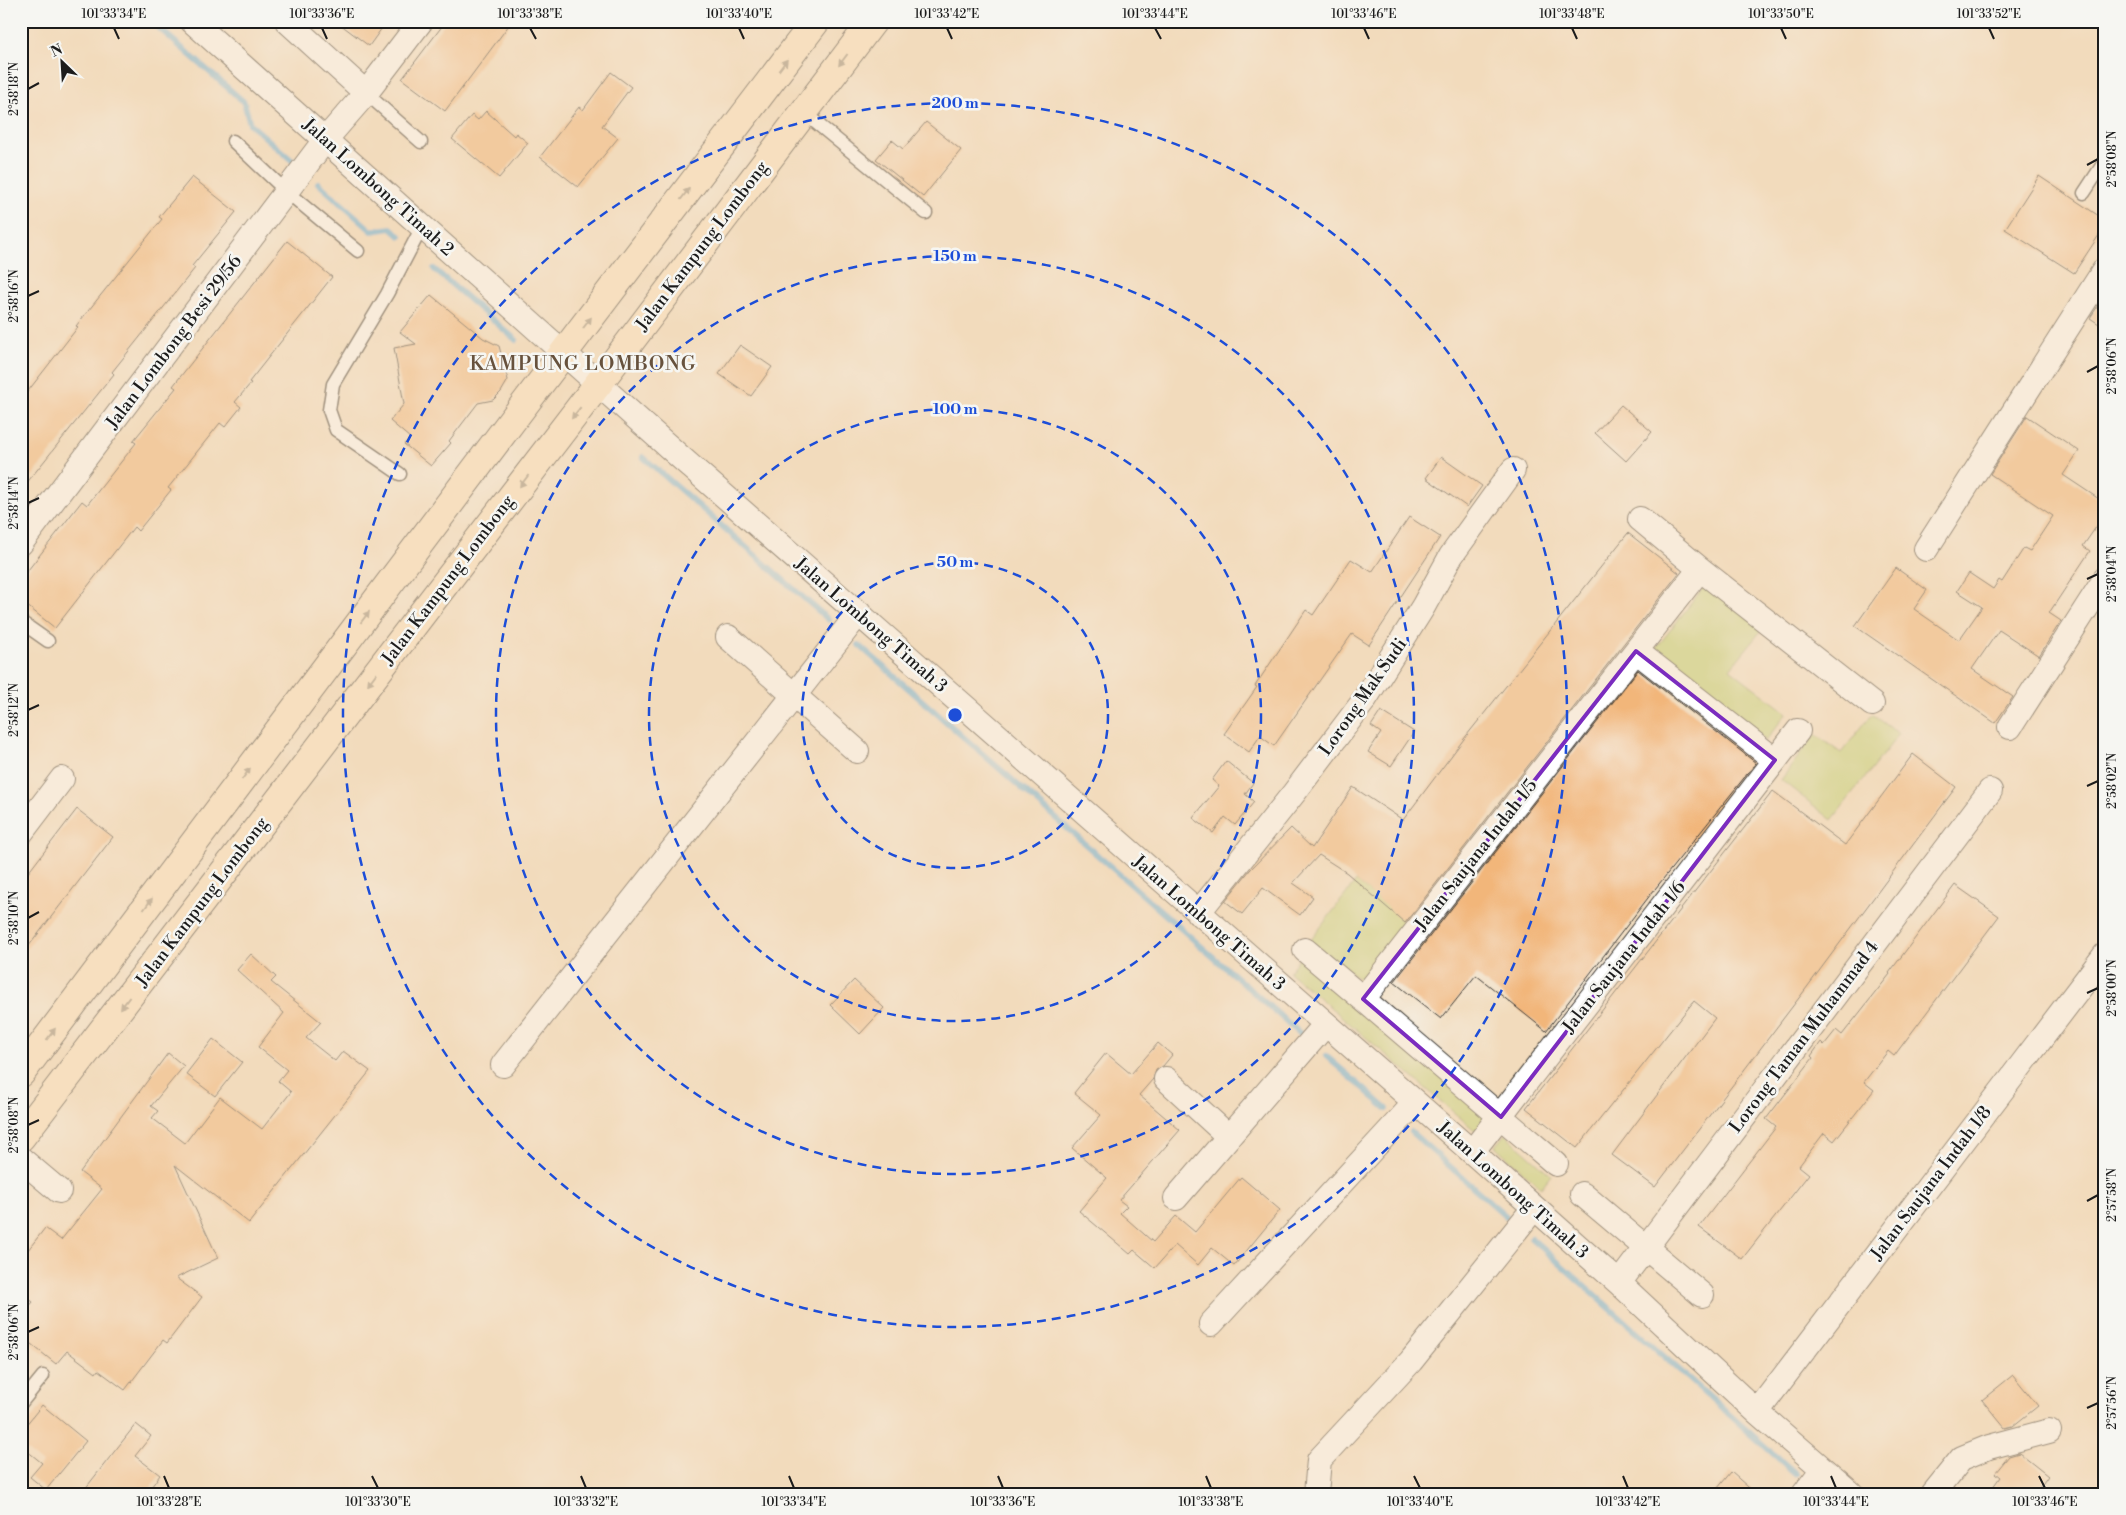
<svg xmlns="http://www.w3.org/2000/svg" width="2126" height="1515" font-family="'Libre Bodoni',serif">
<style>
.green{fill:#bfd275;stroke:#6e7748}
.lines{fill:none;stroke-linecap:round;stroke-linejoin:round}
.stream{stroke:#61adda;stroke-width:6}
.building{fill:#f2b67a}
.lane-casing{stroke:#3c3934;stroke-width:15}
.street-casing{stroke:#3c3934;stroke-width:26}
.secondary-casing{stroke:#3c3934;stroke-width:30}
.lane{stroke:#fff;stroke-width:12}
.street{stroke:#fff;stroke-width:24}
.secondary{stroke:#fce5c4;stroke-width:28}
.oneway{fill:#978b78}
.marked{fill:none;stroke:#7b2cbf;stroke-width:4;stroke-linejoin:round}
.ticks{fill:none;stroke:#1c1c1c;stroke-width:2}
.ring{fill:none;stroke:#1d4ed8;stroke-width:2.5;stroke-dasharray:9 6}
.labels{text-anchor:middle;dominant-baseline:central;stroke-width:5;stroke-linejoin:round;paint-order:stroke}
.street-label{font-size:18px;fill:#1c1c1c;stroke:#f6f6f2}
.quarter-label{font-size:20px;letter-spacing:1px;fill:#67523d;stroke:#f6f6f2}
.centre{fill:#1d4ed8;stroke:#f6f6f2;stroke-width:2.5}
.ring-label{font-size:15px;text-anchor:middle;font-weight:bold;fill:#1d4ed8;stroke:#f6f6f2;stroke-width:5;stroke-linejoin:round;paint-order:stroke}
.neatline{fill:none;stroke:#1c1c1c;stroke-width:2}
.ticks-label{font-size:12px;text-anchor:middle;fill:#1c1c1c}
</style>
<rect width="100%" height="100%" fill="#f6f6f2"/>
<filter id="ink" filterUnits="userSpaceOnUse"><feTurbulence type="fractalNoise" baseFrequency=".02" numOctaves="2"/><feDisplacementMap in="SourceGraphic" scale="10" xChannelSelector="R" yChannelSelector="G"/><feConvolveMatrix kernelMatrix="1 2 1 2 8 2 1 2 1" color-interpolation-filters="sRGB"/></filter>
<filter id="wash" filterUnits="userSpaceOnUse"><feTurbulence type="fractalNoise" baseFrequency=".0096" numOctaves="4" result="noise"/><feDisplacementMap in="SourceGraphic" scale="20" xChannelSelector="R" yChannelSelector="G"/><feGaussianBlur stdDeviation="1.12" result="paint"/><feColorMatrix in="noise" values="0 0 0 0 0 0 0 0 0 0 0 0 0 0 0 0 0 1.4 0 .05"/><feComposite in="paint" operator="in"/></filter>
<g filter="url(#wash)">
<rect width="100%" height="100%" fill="#f2dbbc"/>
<path class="green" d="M1707 583 1764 627 1730 669 1787 713 1765 741 1653 652Z
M1872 714 1899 734 1832 820 1781 780 1815 734 1841 753Z
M1356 881 1407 923 1362 981 1310 941Z
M1301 956 1489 1118 1478 1133 1289 972Z
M1505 1134 1551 1175 1541 1188 1495 1146Z"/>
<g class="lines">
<path class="stream" d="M151 21 244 102 250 124 295 163
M318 183 372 231 391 228 400 236
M434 269 516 340
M643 457 829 620
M859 645 1303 1036
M1326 1056 1387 1109
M1411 1132 1506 1216
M1531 1238 1796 1474"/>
</g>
<g id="blocks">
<path class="building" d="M336 21H387L369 46Z
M446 21H512L445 111 402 79Z
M611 72 631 87 602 126 618 138 578 187 540 157 579 107 583 110Z
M486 111 514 136 516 133 528 143 499 178 452 139 472 115 478 120Z
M926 122 961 150 923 197 876 159 892 140 903 149Z
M2039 176 2105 220V226L2074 273 2005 229Z
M192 177 236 212 192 266 195 268 112 372 114 374 21 490V400L78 327 76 326 162 219 159 217Z
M287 241 332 277 249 382 251 383 235 402 241 407 225 427 220 423 168 488 171 490 138 531 134 527 55 628 21 601V579L82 501 87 505 136 443 133 441 176 388 173 386Z
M431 295 483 338 499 346 508 380 501 392 493 400 478 403 449 441 451 443 431 466 404 444 410 438 390 421 404 404 394 348 416 344 400 332Z
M2105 295V328L2090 318Z
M740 345 772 367 751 396 719 374Z
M1621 405 1652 432 1626 461 1595 433Z
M2027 416 2079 451 2063 475 2105 503V514L2083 546 2090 551 2049 613 2061 621 2039 656 1999 630 1972 669 2013 697 1995 723 1855 626 1896 568 1927 590 1914 609 1959 640 1982 607 1957 591 1969 573 1993 589 1999 580 2002 582 2024 548 2030 551 2053 516 1990 474Z
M1441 457 1482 486 1467 507 1426 478Z
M1409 517 1440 537 1369 645 1352 634 1274 746 1260 736 1249 752 1224 734 1257 687 1255 686 1306 610 1313 615 1351 559 1372 572Z
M1628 533 1679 573 1405 923 1347 873 1319 855 1293 883 1313 897 1300 915 1263 888 1242 914 1225 901 1250 870 1291 828 1312 848 1353 787 1403 820 1467 735Z
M1638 670 1756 763 1651 894 1546 1031 1476 975 1441 1019 1394 982Z
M1381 711 1414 732 1391 766 1368 752 1381 733 1371 726Z
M1913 754 1956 787 1802 994 1655 1187 1612 1155 1715 1018 1694 1001 1577 1148 1526 1108 1773 791 1845 845Z
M1226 761 1253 783 1245 794 1254 802 1235 825 1225 817 1213 833 1193 818 1219 786 1212 780Z
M77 809 113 837 21 956V882Z
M1955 885 1999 916 1894 1056 1888 1051 1864 1082 1874 1090 1834 1141 1824 1133 1799 1166 1809 1174 1742 1259 1699 1227 1776 1127 1766 1119 1813 1058 1811 1056 1821 1042 1824 1045 1836 1030 1842 1035 1890 974 1889 973Z
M251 954 276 977 271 982 321 1022 306 1038 335 1061 343 1051 370 1071 249 1223 175 1165 218 1258 176 1278 202 1297 167 1343 163 1340 125 1390 98 1370 96 1373 67 1351 56 1364 21 1336V1316L33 1302 21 1293V1259L45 1228 61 1240 102 1189 80 1172 168 1053 184 1066 151 1106 158 1111 152 1118 185 1143 220 1097 262 1129 291 1092 278 1081 287 1070 258 1047 284 1013 237 970Z
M854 980 884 1008 860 1034 830 1005Z
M213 1039 242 1062 215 1096 186 1074Z
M1158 1043 1172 1055 1163 1066 1156 1070 1153 1079 1139 1095 1180 1130 1119 1200 1127 1206 1120 1213 1153 1242 1176 1216 1195 1232 1241 1177 1280 1210 1234 1266 1212 1248 1198 1265 1175 1245 1155 1268 1134 1250 1130 1254 1079 1211 1107 1178 1072 1148 1101 1115 1074 1093 1106 1053 1131 1074Z
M2013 1375 2038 1406 2013 1426 2005 1428 1982 1400Z
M42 1405 86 1441 46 1490 30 1477 42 1463 21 1446V1431Z
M136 1424 151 1436 135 1456 160 1475 146 1494H81Z
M2019 1453 2048 1476 2035 1494H1988L2000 1477 1995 1473 2009 1456Z
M1731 1472 1756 1494H1713Z"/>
</g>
</g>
<g filter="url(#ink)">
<use href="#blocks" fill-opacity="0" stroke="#3c3934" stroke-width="1"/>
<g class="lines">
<g class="lane-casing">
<path id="lane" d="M366 93 421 142
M803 112 926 213
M233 141 287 192 358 251
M2084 193 2105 161
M400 474 336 430 329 410 333 384 387 294 422 227
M21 622 48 641
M21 1403 43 1376"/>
</g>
<g class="street-casing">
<path id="street" d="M192 21 679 456 1472 1152 1619 1283 1757 1412 1852 1494
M287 21 366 93
M1640 519 1700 569 1872 704
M21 543 325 140 366 93 421 21
M1926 549 2105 269
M728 637 857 751
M1636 651 1775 760
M2010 727 2105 579
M21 833 62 779
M1198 913 1294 793 1363 702 1423 607 1451 556 1513 470
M1305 950 1363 999
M503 1065 859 613
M1166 1079 1228 1136
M1472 1152 1798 731
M21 1159 59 1191
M1556 1164 1363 999 1700 569
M1582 1194 1702 1295
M1176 1198 1325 1025
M1619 1283 1990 791
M1211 1324 1415 1103
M1757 1412 2105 955
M1316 1494 1319 1460 1411 1361 1534 1208
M1804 1494 1823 1469
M1933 1494 1962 1458 1989 1447 2049 1431"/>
</g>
<g class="secondary-casing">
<path id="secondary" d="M21 1073 514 418 816 21
M21 1137 598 384 873 21"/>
</g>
<use href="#lane" class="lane"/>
<use href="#street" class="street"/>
<use href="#secondary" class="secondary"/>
</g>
<defs><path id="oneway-solid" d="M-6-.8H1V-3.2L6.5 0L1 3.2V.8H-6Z" transform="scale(1.25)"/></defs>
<g class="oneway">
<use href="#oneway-solid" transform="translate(843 60) rotate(127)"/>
<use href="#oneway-solid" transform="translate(783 65) rotate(-53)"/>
<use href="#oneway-solid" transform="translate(685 194) rotate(-53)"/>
<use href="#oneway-solid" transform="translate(587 323) rotate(-53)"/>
<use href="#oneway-solid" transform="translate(576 413) rotate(128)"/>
<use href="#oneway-solid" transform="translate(524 481) rotate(127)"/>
<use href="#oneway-solid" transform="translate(365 617) rotate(-53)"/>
<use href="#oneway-solid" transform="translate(372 679) rotate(127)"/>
<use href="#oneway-solid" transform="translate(246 774) rotate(-53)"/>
<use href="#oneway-solid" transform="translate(148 904) rotate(-53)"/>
<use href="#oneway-solid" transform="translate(125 1003) rotate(127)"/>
<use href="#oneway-solid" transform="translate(51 1034) rotate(-53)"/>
</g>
</g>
<path d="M0 0H2126V1515H0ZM1636 651 1775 760 1501 1117 1363 999Z" fill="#f2dbbc" fill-opacity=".55" fill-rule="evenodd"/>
<path class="marked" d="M1636 651 1775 760 1501 1117 1363 999Z"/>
<path class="ticks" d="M114 28 119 39M322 28 327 39M530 28 536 39M739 28 744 39M947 28 952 39M1155 28 1161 39M1364 28 1369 39M1572 28 1577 39M1781 28 1786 39M1989 28 1994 39M28 89 39 83M2087 165 2098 159M28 296 39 291M2087 372 2098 366M28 503 39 498M2087 579 2098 574M28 710 39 705M2087 786 2098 781M28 918 39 912M2087 993 2098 988M28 1125 39 1120M2087 1201 2098 1195M28 1332 39 1327M2087 1408 2098 1403M164 1476 169 1488M372 1476 378 1488M581 1476 586 1488M789 1476 794 1488M998 1476 1003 1488M1206 1476 1211 1488M1414 1476 1420 1488M1623 1476 1628 1488M1831 1476 1836 1488M2039 1476 2045 1488"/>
<g class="ring">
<circle cx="955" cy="715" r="153"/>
<circle cx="955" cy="715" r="306"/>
<circle cx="955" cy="715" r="459"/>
<circle cx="955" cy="715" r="612"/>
</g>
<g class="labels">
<g class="street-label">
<text transform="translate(378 187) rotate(42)">Jalan Lombong Timah 2</text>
<text transform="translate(702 246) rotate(-53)">Jalan Kampung Lombong</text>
<text transform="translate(174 342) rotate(-53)">Jalan Lombong Besi 29/56</text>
<text transform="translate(448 580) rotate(-53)">Jalan Kampung Lombong</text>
<text transform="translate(871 625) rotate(41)">Jalan Lombong Timah 3</text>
<text transform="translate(1363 697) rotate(-55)">Lorong Mak Sudi</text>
<text transform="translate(1476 855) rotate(-52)">Jalan Saujana Indah 1/5</text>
<text transform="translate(202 902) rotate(-53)">Jalan Kampung Lombong</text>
<text transform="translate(1209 923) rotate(41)">Jalan Lombong Timah 3</text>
<text transform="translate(1624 957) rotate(-52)">Jalan Saujana Indah 1/6</text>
<text transform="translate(1804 1037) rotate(-53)">Lorong Taman Muhammad 4</text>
<text transform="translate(1931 1183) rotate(-53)">Jalan Saujana Indah 1/8</text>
<text transform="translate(1513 1190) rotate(42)">Jalan Lombong Timah 3</text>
</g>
<g class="quarter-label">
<text x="583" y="364">KAMPUNG LOMBONG</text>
</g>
</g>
<circle cx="955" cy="715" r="8" class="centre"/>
<g class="ring-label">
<text x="955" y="108">200 m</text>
<text x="955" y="261">150 m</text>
<text x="955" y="414">100 m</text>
<text x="955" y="567">50 m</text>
</g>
<rect width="2126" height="1515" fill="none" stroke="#f6f6f2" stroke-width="55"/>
<g transform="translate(62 62) rotate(335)" stroke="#f6f6f2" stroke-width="4" paint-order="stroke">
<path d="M0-4L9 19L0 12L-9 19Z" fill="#1c1c1c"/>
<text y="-8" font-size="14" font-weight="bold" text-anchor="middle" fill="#1c1c1c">N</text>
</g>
<rect x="28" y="28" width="2070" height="1460" class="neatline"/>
<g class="ticks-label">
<text x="114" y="18">101°33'34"E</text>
<text x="322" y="18">101°33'36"E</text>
<text x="530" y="18">101°33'38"E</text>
<text x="739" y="18">101°33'40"E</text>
<text x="947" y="18">101°33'42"E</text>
<text x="1155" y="18">101°33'44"E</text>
<text x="1364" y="18">101°33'46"E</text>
<text x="1572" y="18">101°33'48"E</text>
<text x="1781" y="18">101°33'50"E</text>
<text x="1989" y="18">101°33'52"E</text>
<text transform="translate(14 89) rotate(-90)" y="4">2°58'18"N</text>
<text transform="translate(2112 159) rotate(-90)" y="4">2°58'08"N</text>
<text transform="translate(14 296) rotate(-90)" y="4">2°58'16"N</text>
<text transform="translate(2112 366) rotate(-90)" y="4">2°58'06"N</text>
<text transform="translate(14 503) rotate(-90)" y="4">2°58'14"N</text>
<text transform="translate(2112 574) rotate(-90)" y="4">2°58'04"N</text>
<text transform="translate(14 710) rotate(-90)" y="4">2°58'12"N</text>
<text transform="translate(2112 781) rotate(-90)" y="4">2°58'02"N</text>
<text transform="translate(14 918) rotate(-90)" y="4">2°58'10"N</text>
<text transform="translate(2112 988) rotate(-90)" y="4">2°58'00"N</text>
<text transform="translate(14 1125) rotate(-90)" y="4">2°58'08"N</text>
<text transform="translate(2112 1195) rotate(-90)" y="4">2°57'58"N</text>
<text transform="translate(14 1332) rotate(-90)" y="4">2°58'06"N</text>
<text transform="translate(2112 1403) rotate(-90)" y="4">2°57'56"N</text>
<text x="169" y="1506">101°33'28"E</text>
<text x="378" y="1506">101°33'30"E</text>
<text x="586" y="1506">101°33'32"E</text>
<text x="794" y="1506">101°33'34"E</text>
<text x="1003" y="1506">101°33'36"E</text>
<text x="1211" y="1506">101°33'38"E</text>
<text x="1420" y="1506">101°33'40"E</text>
<text x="1628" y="1506">101°33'42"E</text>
<text x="1836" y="1506">101°33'44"E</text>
<text x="2045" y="1506">101°33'46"E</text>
</g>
</svg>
